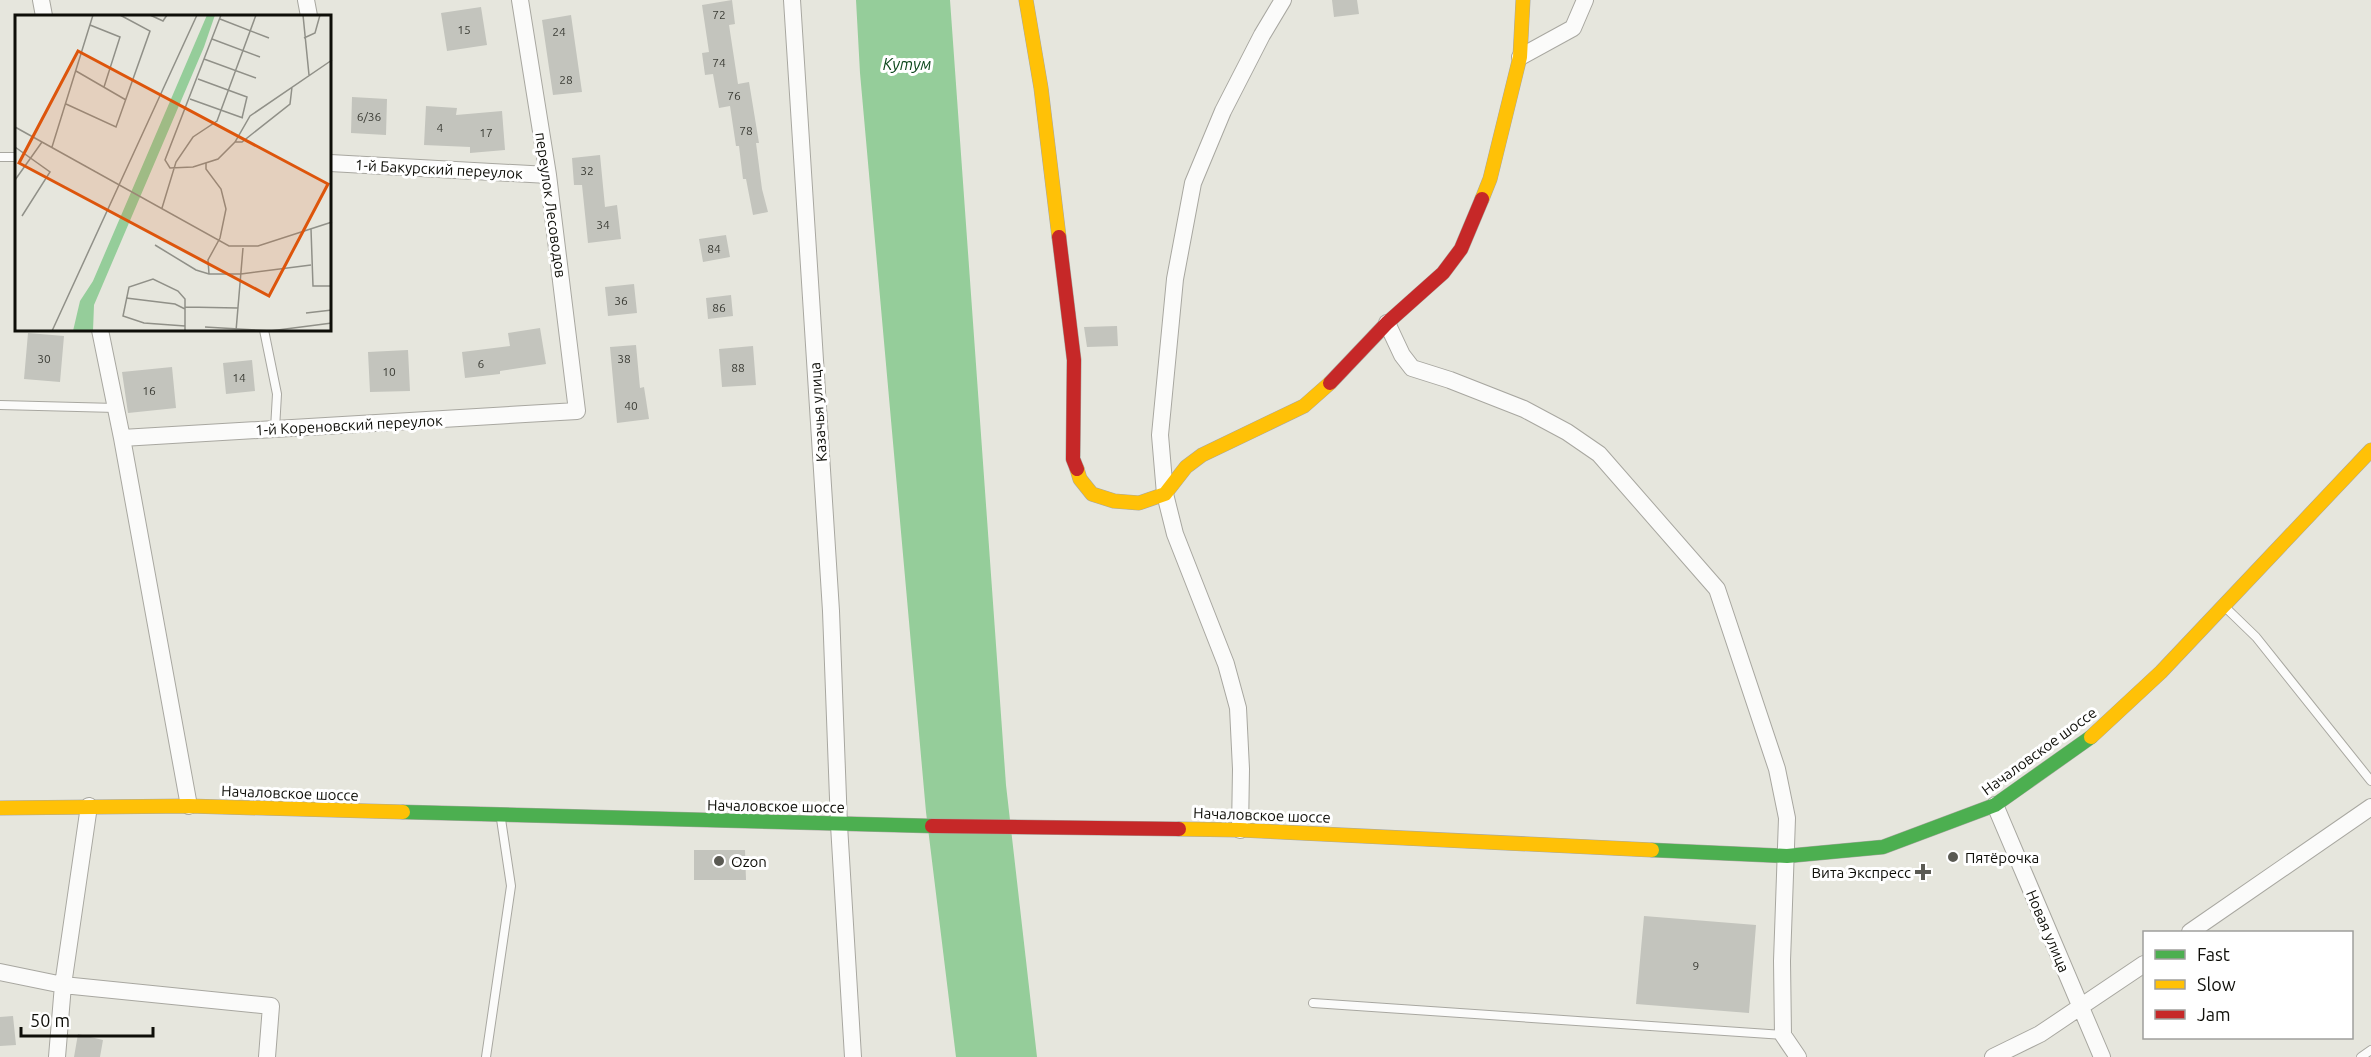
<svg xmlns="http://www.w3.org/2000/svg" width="2371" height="1057" font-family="Ubuntu,sans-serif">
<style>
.water{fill:#95cd9a}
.building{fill:#c3c4bd}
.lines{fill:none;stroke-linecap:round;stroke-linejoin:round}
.lane-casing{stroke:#a8a7a0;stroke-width:10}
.street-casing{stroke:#a8a7a0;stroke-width:18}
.fast-casing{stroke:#a8a7a0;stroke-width:15}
.slow-casing{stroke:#a8a7a0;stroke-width:15}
.jam-casing{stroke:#a8a7a0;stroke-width:15}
.lane{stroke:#fbfbfa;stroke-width:8}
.street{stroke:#fbfbfa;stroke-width:16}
.fast{stroke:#4caf50;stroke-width:14}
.slow{stroke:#ffc107;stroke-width:14}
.jam{stroke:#c62828;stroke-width:14}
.poi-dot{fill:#5a5a53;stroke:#fff;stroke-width:2}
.labels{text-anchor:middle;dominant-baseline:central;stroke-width:6;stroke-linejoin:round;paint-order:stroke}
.number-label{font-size:12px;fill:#3b3c35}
.street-label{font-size:15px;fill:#0e0e08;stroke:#fff}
.poi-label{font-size:15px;fill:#0e0e08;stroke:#fff;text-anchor:start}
.water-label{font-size:16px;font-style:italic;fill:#0d481c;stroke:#fff}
.inset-road{fill:none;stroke:#909088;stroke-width:1.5}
.view{fill:#dd550c;fill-opacity:0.15;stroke:#dd550c;stroke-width:3}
.inset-edge{fill:none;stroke:#0e0e08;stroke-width:3}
</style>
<rect width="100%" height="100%" fill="#e6e6dd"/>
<path class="water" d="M856 0H950L1006 785 1037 1057H956L926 812 860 73Z"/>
<path class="building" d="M732 0 735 24 729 25 738 84 749 82 759 143H756L762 189 768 212 753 215 746 179H743L739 146H736L730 106 719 108 713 74 705 75 702 53 709 52 702 5Z
M1332 0H1357L1359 14 1334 17Z
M481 7 487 45 447 51 441 13Z
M571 15 582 92 553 95 542 20Z
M352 97 387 99 386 135 351 133Z
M426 106 457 108 456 115 502 111 505 150 470 153V147L424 145Z
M600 155 605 207 617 205 621 239 588 243 582 185H574L572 158Z
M726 235 730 257 703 262 699 239Z
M634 284 637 313 608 316 605 287Z
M731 295 733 316 708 319 706 298Z
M1117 326 1118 346 1087 347 1084 327Z
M540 328 546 364 500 371V374L465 378 462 352 510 346 508 333Z
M28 333 64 336 60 382 24 379Z
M636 345 640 388 644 387 649 419 617 423 610 347Z
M753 346 756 385 722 387 719 349Z
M408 350 410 391 370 392 368 352Z
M252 360 255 391 226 394 223 363Z
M172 367 176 408 128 413 122 372Z
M694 850H745L746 880H694Z
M1644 916 1756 925 1749 1013 1636 1004Z
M13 1016 16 1045 0 1046V1017Z
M78 1034 103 1040 100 1057H74Z"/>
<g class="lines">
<g class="lane-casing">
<path id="lane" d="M0 157H16
M264 330 277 394 275 429
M0 405 116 408
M2226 608 2256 637 2371 781
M1313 1003 1783 1035
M486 1057 511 886 501 819
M2361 1057 2371 1050"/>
</g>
<g class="street-casing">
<path id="street" d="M41 0 44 16
M306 0 309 16
M792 0 831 611 839 825 853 1057
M1520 57 1573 28 1585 0
M330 163 548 175
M1387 323 1402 355 1412 368 1450 380 1524 409 1567 432 1599 454 1717 589 1777 769 1787 818 1782 961 1783 1035 1798 1057
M100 330 122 438 189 806
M122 438 577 411 548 175 520 0
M1995 805 2102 1057
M1240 830 1241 769 1238 708 1226 664 1175 534 1165 494 1160 435 1175 279 1193 183 1223 111 1262 35 1283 0
M2190 932 2371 807
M0 972 63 985 271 1006 267 1057
M57 1057 63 985 89 806
M1993 1057 2040 1034 2144 964"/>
</g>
<g class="fast-casing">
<path id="fast" d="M403 812 932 826
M1652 850 1787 856 1883 847 1995 805 2091 737"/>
</g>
<g class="slow-casing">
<path id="slow" d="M1026 0 1041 88 1059 237
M1482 199 1490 179 1520 57 1523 0
M1077 469 1080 479 1092 494 1114 501 1139 503 1165 494 1186 467 1202 455 1304 406 1330 383
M2091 737 2161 672 2371 450
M0 808 189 806 403 812
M1179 829 1240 830 1652 850"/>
</g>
<g class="jam-casing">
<path id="jam" d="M1059 237 1074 360 1073 459 1077 469
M1330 383 1387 323 1443 273 1461 249 1482 199
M932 826 1179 829"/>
</g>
<use href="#lane" class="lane"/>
<use href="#street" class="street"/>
<use href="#fast" class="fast"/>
<use href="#slow" class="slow"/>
<use href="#jam" class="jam"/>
</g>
<g class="poi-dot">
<circle cx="1953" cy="857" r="6"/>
<circle cx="719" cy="861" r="6"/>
<path d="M1920 863h6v6h6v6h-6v6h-6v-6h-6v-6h6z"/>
</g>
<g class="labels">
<g class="number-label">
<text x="719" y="14">72</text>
<text x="464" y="29">15</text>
<text x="559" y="31">24</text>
<text x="719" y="62">74</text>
<text x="566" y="79">28</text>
<text x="734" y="95">76</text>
<text x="369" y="116">6/36</text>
<text x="440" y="127">4</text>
<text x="746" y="130">78</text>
<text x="486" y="132">17</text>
<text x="587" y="170">32</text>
<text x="603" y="224">34</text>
<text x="714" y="248">84</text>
<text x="621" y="300">36</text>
<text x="719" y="307">86</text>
<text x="44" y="358">30</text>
<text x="624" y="358">38</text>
<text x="481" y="363">6</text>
<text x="738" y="367">88</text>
<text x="389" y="371">10</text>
<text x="239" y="377">14</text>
<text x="149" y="390">16</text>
<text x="631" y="405">40</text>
<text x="1696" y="965">9</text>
</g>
<g class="street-label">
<text transform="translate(439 169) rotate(3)">1-й Бакурский переулок</text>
<text transform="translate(551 205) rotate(82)">переулок Лесоводов</text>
<text transform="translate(818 412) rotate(-94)">Казачья улица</text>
<text transform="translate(349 425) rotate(-3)">1-й Кореновский переулок</text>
<text transform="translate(2039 751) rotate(-36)">Началовское шоссе</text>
<text transform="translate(290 793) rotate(2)">Началовское шоссе</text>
<text transform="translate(776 806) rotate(1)">Началовское шоссе</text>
<text transform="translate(1262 815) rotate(2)">Началовское шоссе</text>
<text transform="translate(2048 931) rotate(67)">Новая улица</text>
</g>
<g class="poi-label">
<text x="1965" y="857">Пятёрочка</text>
<text x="731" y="861">Ozon</text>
<text x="1911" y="872" text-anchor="end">Вита Экспресс</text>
</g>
<g class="water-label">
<text x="907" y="64">Кутум</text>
</g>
</g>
<g transform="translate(15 15)">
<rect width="316" height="316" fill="#e6e6dd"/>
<path d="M192 0H200L189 32 79 290 78 316H58L65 286 78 266Z" fill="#95cd9a"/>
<path class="inset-road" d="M135 0 148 6 152 0M206 0 150 145 155 153 178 152 203 144 220 127 235 101 317 45M288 0 294 60M205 4 254 23M75 10 105 22 89 72M289 23 300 18 305 0M197 24 245 42M189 44 241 63M61 56 111 85M183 64 232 82 227 103M175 84 228 103M51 89 101 112 135 16 105 0M0 112 214 231H243L317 207M220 127H227L275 89 277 72M0 132 35 157 7 201M37 132 78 0M191 148V154L206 174 211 194 205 223 193 245 194 259M0 165 27 127M147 193 161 147 178 122 202 106 241 0M296 214 298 271H317M140 230 181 255 194 259H226L296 250M111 283 160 289 170 294M170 292 223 293M291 298 317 295M170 311 129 308 108 301 114 272 138 264 163 276 170 284V316M190 312 256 316M37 316 182 0M221 316 228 233M255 316 317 308"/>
<path class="view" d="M63 36 313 169 254 281 4 148Z"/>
<rect width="316" height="316" class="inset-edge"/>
</g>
<rect x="2143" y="931" width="210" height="108" fill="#ffffff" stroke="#9f9f9c" stroke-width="1.5"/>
<rect x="2155" y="950" width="30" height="9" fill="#4caf50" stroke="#9f9f9c" stroke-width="1.5"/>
<text x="2197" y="961" font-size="18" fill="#0e0e08">Fast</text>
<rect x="2155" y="980" width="30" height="9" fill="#ffc107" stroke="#9f9f9c" stroke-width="1.5"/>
<text x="2197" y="991" font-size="18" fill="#0e0e08">Slow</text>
<rect x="2155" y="1010" width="30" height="9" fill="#c62828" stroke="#9f9f9c" stroke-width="1.5"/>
<text x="2197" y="1021" font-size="18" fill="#0e0e08">Jam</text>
<path d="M21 1027v9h132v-9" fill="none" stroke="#0e0e08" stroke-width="3"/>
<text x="30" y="1027" font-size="18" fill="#0e0e08" stroke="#ffffff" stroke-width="4.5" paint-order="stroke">50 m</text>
</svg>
